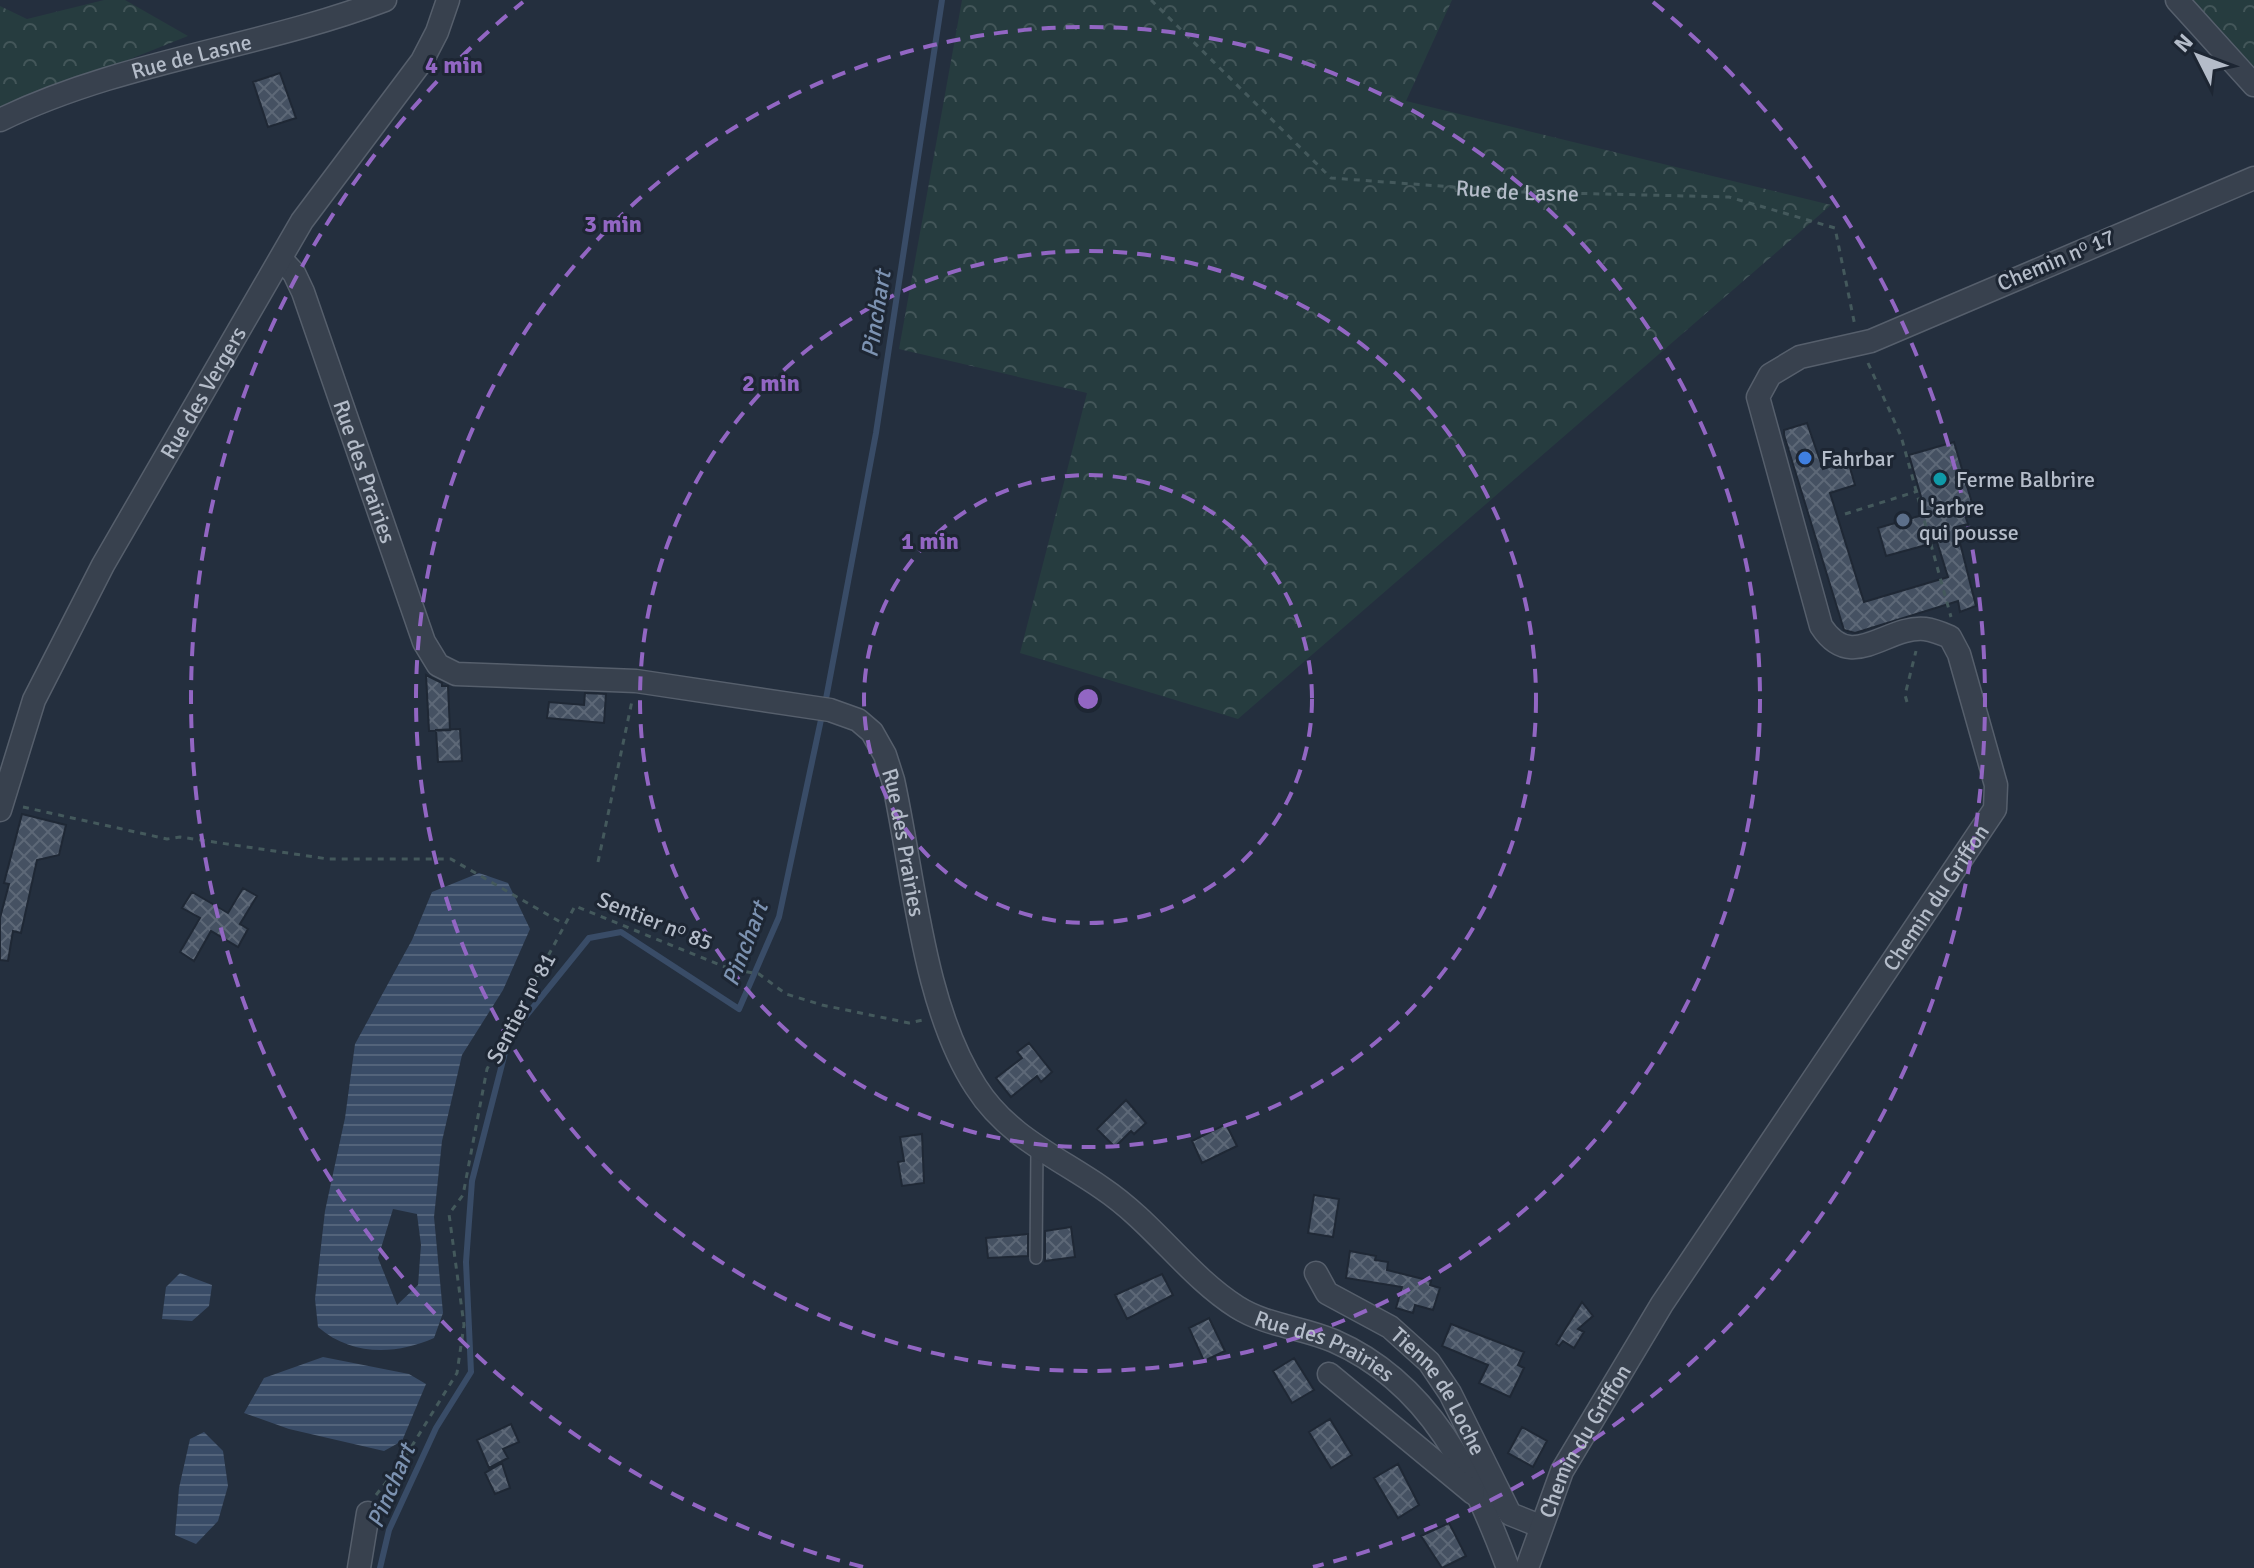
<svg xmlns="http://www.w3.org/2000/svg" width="2254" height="1568" font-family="Signika,sans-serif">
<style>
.forest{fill:url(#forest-crowns)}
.water{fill:url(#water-rules);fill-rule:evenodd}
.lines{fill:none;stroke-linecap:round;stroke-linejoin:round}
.stream{stroke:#394c67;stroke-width:6}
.building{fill:url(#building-cross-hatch);stroke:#1f2835;stroke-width:2}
.lane-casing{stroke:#565f6c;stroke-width:14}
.street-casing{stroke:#565f6c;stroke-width:25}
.path{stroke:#44595c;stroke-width:3;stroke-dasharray:6 6;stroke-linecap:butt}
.lane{stroke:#38414e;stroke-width:11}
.street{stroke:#38414e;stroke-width:22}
.ring{fill:none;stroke:#9266c3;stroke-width:4;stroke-dasharray:14 10}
.shop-dot{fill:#3f7fe0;stroke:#1d2633;stroke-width:3}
.culture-dot{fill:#0f9aa8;stroke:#1d2633;stroke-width:3}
.service-dot{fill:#5c6f8a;stroke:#1d2633;stroke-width:3}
.labels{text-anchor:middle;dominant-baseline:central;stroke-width:6;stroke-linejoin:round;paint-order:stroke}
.street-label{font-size:22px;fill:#b4bcc9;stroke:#1d2633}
.poi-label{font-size:22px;fill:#b4bcc9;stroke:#1d2633;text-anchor:start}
.water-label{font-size:24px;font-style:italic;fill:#7c92b1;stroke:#1d2633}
.centre{fill:#9266c3;stroke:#1d2633;stroke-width:4}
.ring-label{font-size:24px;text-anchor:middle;font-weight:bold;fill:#9266c3;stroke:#1d2633;stroke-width:6;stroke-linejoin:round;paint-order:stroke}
</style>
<defs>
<pattern id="forest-crowns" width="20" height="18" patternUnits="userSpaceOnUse" patternTransform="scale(2)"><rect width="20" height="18" fill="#263c3f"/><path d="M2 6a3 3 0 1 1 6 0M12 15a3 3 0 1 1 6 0" fill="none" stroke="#435659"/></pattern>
<pattern id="water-rules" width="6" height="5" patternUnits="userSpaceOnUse" patternTransform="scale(2)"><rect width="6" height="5" fill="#394c67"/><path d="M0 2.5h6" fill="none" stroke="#53647b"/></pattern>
<pattern id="building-cross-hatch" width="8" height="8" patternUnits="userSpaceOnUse" patternTransform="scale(2)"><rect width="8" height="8" fill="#455162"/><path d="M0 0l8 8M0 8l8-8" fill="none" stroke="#5d6877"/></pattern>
</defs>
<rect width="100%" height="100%" fill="#242f3e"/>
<path class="forest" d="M104 0H125L188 36 0 111V6L27 19Z
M962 0H1452L1406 101 1831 205 1238 719 1020 653 1087 393 899 349Z
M2192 0H2254V74Z"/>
<path class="water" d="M479 873 508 883 530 929 503 990 462 1055 442 1141 434 1217 443 1313 434 1338C396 1355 351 1356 318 1327L315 1299 325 1211 345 1118 355 1044 412 940 432 892ZM393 1209 417 1214 421 1245 418 1285 397 1305 378 1258Z
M180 1273 212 1285 209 1306 192 1321 162 1319 166 1287Z
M323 1357 409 1374 426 1384 402 1441 384 1451 289 1429 244 1413 264 1378Z
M204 1432 223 1451 228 1486 218 1521 196 1544 175 1535 179 1488 190 1439Z"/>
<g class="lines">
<path class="stream" d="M825 704 876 433 942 0
M380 1568 389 1530 436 1428 471 1372 466 1262 472 1181 509 1037 589 938 621 932 739 1009 779 917 822 715"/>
</g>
<path class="building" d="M280 73 296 118 268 127 253 82Z
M1807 423 1823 469 1848 461 1855 485 1830 493 1864 602 1948 577 1937 542 1886 556 1878 528 1926 514 1909 455 1954 442 1972 503 1962 506 1968 524 1956 527 1976 606 1960 612 1958 601 1855 633 1844 630 1784 435V430Z
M426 675 442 683V686H448L450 730 429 731Z
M585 693 606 694 604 723 547 718 549 702 584 705Z
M460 729 462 761 438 762 436 730Z
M22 814 66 825 59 855 37 860 21 933 13 931 8 961 0 960V918L9 884 4 883Z
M243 888 257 896 240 924 248 929 238 947 211 931 194 961 180 952 200 918 182 908 192 892 228 913Z
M1029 1043 1052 1072 1041 1082 1037 1076 1011 1097 996 1078 1022 1058 1017 1052Z
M1126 1100 1146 1123 1134 1134 1131 1131 1115 1147 1097 1129Z
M1226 1124 1237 1146 1202 1163 1192 1141Z
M922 1134 924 1183 902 1186 898 1162 904 1161 900 1137Z
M1314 1195 1339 1199 1333 1237 1308 1233Z
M1071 1227 1075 1257 1045 1261V1231Z
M1028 1234V1256L988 1258 986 1238Z
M1350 1251 1376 1256 1375 1260 1388 1262 1387 1270 1431 1281 1430 1285 1440 1288 1433 1310 1415 1305 1413 1313 1396 1308 1402 1287 1346 1278Z
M1162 1274 1173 1295 1127 1319 1115 1295Z
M1582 1302 1593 1316 1578 1329 1584 1332 1574 1348 1563 1341 1559 1346 1556 1344Z
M1209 1318 1225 1351 1204 1361 1189 1328Z
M1451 1324 1524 1352 1518 1365 1524 1368 1510 1397 1479 1383 1488 1365 1442 1346Z
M1294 1358 1314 1390 1292 1403 1273 1371Z
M1330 1419 1352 1455 1331 1468 1309 1432Z
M511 1424 519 1442 503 1449 508 1458 489 1468 477 1440Z
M1522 1427 1547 1441 1533 1467 1508 1453Z
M502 1463 510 1488 495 1494 485 1473Z
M1398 1464 1419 1505 1398 1518 1374 1478Z
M1449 1523 1466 1556 1442 1568 1421 1536Z"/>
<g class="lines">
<g class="lane-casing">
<path id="lane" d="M1036 1258 1037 1148"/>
</g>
<g class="street-casing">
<g id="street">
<path d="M2177 0 2254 85"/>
<path id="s2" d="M0 120C121 61 259 48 385 0"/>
<path id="s3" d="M281 259 294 273 303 292 424 642 438 665 456 674 636 681 830 710 858 720 872 732 885 755 893 780C914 876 923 1006 976 1087 1007 1136 1057 1157 1102 1188 1154 1223 1187 1275 1237 1307 1267 1326 1302 1327 1334 1341 1430 1383 1473 1475 1508 1568"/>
<path id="s4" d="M0 810 34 700 103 565 302 221 422 61 437 32 448 0"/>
<path id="s5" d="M1316 1273 1327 1293 1390 1327 1429 1362 1450 1393 1510 1514 1540 1526"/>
<path d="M1329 1374 1473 1493"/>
<path d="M359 1568 368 1513"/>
<path id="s6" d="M1527 1568 1562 1471 1662 1304 1995 809 1996 785 1959 654 1950 637C1943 634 1933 630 1925 629 1886 625 1852 674 1821 626L1758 397 1770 375 1800 357 1871 341 2254 178"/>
</g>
</g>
<g class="path">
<path id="s1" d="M1151 0 1331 178 1521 192 1729 197 1835 228 1855 326"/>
<path d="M1868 363 1901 436 1951 617"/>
<path d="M1845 514 1918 491"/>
<path d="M1907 702 1905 695 1916 651"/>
<path d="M23 807 167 839 180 837 328 859H451L564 924"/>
<path d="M598 862 632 701"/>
<path d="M376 1495 402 1462 457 1373 464 1325 449 1214 463 1195 487 1069 575 906 730 969 759 974 786 994 822 1005 909 1023 923 1020"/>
</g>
<use href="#lane" class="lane"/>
<use href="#street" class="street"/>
</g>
<g class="ring">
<circle cx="1088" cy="699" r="224"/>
<circle cx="1088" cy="699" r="448"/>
<circle cx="1088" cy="699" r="672"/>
<path d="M863 1567A897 897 0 0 1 523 2M1653 2A897 897 0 0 1 1313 1567"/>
</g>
<circle class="shop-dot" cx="1805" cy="458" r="8"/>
<circle class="culture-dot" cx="1940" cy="479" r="8"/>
<circle class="service-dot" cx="1903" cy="520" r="8"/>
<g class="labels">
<g class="street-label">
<text stroke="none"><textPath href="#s2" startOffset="202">Rue de Lasne</textPath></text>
<text stroke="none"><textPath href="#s1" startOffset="440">Rue de Lasne</textPath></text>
<text transform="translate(2056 260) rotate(-23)">Chemin nᵒ 17</text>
<text stroke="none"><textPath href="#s4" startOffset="466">Rue des Vergers</textPath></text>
<text stroke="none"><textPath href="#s3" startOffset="230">Rue des Prairies</textPath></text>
<text stroke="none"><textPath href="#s3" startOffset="998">Rue des Prairies</textPath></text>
<text stroke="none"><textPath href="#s6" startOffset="788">Chemin du Griffon</textPath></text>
<text transform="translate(655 921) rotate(22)">Sentier nᵒ 85</text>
<text transform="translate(521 1008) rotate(-62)">Sentier nᵒ 81</text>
<text stroke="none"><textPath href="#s3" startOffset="1694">Rue des Prairies</textPath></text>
<text stroke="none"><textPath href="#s5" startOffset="176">Tienne de Loche</textPath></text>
<text stroke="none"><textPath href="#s6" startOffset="140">Chemin du Griffon</textPath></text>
</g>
<g class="poi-label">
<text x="1821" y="458">Fahrbar</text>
<text x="1956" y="479">Ferme Balbrire</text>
<text x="1919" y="507">L'arbre<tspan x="1919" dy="25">qui pousse</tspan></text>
</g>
<g class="water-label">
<text transform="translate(876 314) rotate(-81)">Pinchart</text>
<text transform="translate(745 944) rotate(-69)">Pinchart</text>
<text transform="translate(391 1486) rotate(-67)">Pinchart</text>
</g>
</g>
<circle cx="1088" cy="699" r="12" class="centre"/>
<g class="ring-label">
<text x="454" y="73">4 min</text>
<text x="613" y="232">3 min</text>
<text x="771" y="391">2 min</text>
<text x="930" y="549">1 min</text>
</g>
<g transform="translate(2198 56) rotate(312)" stroke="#1d2633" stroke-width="6" paint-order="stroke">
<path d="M0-6L14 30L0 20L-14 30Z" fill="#b4bcc9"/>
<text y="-12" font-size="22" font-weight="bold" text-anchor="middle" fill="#b4bcc9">N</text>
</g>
</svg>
